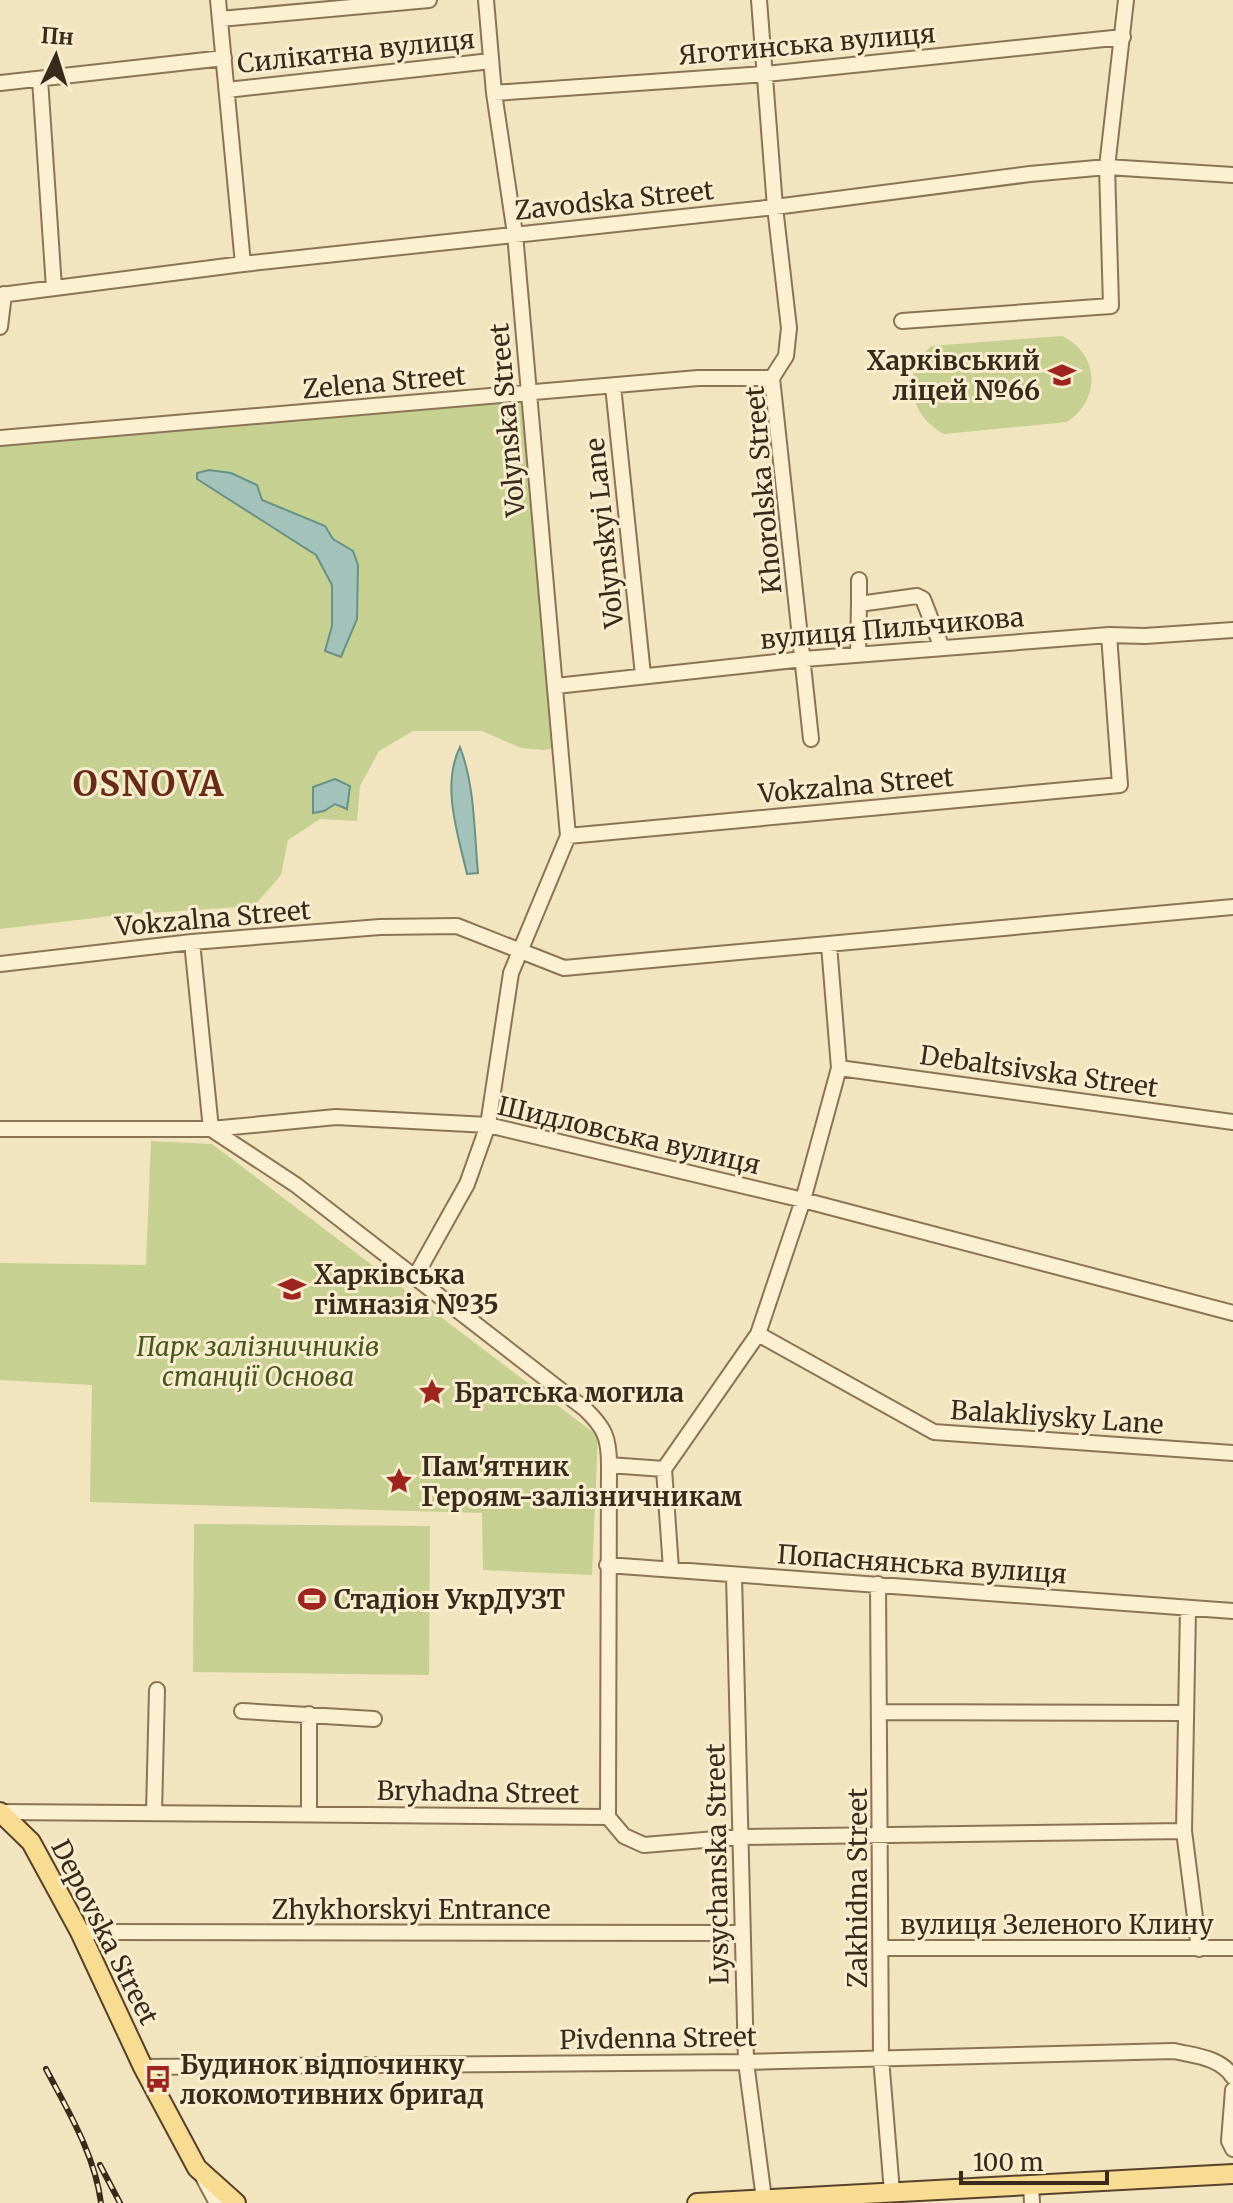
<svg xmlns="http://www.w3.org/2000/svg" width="1233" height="2203" font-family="Merriweather,serif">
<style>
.green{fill:#c6d091}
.water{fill:#a2c2ba;stroke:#689188;stroke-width:2}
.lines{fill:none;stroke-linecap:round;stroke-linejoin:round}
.minor-casing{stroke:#8b7455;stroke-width:18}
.major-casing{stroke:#58412a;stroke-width:22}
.minor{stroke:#fbf0d2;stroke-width:14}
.major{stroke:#f8dc92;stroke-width:18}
.rail-casing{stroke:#392b1b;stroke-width:6}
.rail{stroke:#f8edce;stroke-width:3;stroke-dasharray:9;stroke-linecap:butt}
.labels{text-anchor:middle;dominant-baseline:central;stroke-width:6;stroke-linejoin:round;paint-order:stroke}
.street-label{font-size:26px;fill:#392b1b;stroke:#f8edce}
.poi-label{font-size:26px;font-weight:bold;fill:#392b1b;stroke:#f8edce;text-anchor:start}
.park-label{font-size:26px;font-style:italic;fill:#475720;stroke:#f8edce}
.district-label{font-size:34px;font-weight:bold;letter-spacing:2px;fill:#692b17;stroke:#f8edce}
</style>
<rect width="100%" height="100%" fill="#f1e4be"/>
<path class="green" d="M1062 336C1099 354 1102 398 1067 422L944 434C908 415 902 373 931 346Z
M528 394 561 746 544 750 521 748 482 731H413L379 751 360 786 357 821 320 819 288 840 281 875 254 906 120 915 0 929V438Z
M151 1141 212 1144 598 1436 592 1575 483 1570 482 1513 90 1502 92 1385 0 1380V1263L146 1265Z
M194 1524 430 1526 429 1675 193 1672Z"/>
<path class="water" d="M209 470 231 473 257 485 262 500 325 526 333 539 353 551 358 565 357 619 341 657 325 651 332 626V585L316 555 197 479V473Z
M460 747C475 786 474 831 478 873L467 874C458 835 441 785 460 747Z
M335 779 350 786 347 809 335 804 324 811 313 813V787Z"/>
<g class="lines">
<g class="minor-casing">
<path id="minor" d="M218 0 243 264
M486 0 494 93 515 234 568 836
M759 0 775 207 789 328 786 356 772 378 811 739
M220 19 429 0
M40 79 54 288
M0 83 224 58
M227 90 491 61
M494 93 766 74 1123 37
M0 295 243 264 775 207 1030 174 1107 167 1233 175
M902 321 1111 306 1107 167 1126 0
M0 327 4 294
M613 386 643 675
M0 438 698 378H772
M859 580V604
M858 654 859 604 917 596 923 599 942 648
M556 686 804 659 1109 635 1145 636 1233 630
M192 942 211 1129 296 1185 585 1409C605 1428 609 1438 609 1465L664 1469
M0 964 192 942 380 927 457 926 564 968 1233 907
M839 1068 1233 1122
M0 1129H211L336 1117 488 1125 803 1200 1233 1313
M415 1277 467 1184 488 1125 511 973 568 836 1120 785 1109 635
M758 1334 934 1432 1233 1453
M607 1565 1233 1611
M671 1569 664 1469 758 1334 803 1200 839 1068 829 945
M734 1575 746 2062 764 2199
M878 1584 881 2058 892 2192
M1188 1608 1184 1831 1199 1949
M242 1711 374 1719
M880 1712 1185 1713
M1 1812 608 1817 624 1836 644 1845 740 1837 1184 1831
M154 1813 157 1690
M309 1814V1714
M608 1817 609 1465
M80 1932 743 1933
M882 1948H1233
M143 2067 746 2062 1174 2051C1195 2056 1220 2057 1233 2077
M1233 2090 1229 2141 1233 2149
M204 2179 217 2203
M1031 2185 1032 2203"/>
</g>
<g class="major-casing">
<path id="major" d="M0 1812 31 1842 80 1932 143 2067 197 2168 236 2203
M697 2203 1233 2174"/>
</g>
<use href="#minor" class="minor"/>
<use href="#major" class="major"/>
<g class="rail-casing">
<path id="rail" d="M46 2069C68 2111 95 2155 101 2203
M100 2165 120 2203"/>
</g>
<use href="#rail" class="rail"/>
</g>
<defs>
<g id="school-bare" transform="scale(2.16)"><path d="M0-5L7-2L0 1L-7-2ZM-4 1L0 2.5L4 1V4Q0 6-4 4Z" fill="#9f2420" stroke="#f8edce" stroke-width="2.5" paint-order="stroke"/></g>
<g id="sight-bare" transform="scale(2.16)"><path d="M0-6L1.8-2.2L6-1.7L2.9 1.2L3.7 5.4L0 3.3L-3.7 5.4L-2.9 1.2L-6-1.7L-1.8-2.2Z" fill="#9f2420" stroke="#f8edce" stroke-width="2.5" paint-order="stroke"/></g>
<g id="stadium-bare" transform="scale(2.16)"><path d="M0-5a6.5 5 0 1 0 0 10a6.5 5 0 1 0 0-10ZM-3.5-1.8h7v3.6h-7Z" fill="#9f2420" stroke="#f8edce" stroke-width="2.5" paint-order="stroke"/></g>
<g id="bus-bare" transform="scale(2.16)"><path d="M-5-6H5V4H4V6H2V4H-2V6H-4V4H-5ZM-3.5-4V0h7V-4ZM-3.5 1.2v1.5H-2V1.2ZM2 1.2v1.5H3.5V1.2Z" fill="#9f2420" stroke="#f8edce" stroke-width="2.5" paint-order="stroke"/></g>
</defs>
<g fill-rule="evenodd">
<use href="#school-bare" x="1062" y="375"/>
<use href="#school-bare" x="292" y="1289"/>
<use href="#sight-bare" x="432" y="1392"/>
<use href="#sight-bare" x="399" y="1481"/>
<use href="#stadium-bare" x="312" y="1599"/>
<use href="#bus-bare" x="158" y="2079"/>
</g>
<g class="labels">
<g class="street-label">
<text transform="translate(807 44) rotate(-5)">Яготинська вулиця</text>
<text transform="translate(356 51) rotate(-6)">Силікатна вулиця</text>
<text transform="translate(614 200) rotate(-6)">Zavodska Street</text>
<text transform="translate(384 382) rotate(-5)">Zelena Street</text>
<text transform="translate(507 420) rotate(-95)">Volynska Street</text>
<text transform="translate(763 490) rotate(-95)">Khorolska Street</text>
<text transform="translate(604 533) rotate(-96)">Volynskyi Lane</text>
<text transform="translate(892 628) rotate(-5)">вулиця Пильчикова</text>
<text transform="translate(856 785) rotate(-5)">Vokzalna Street</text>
<text transform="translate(213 918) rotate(-5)">Vokzalna Street</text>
<text transform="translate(1039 1071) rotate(8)">Debaltsivska Street</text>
<text transform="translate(629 1135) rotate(13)">Шидловська вулиця</text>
<text transform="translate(1057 1417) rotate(4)">Balakliysky Lane</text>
<text transform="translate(922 1564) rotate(4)">Попаснянська вулиця</text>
<text transform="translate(478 1792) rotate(1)">Bryhadna Street</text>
<text transform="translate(717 1864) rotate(-91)">Lysychanska Street</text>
<text transform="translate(857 1888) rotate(-90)">Zakhidna Street</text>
<text x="411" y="1909">Zhykhorskyi Entrance</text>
<text x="1057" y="1924">вулиця Зеленого Клину</text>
<text transform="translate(105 1932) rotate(63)">Depovska Street</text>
<text transform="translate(658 2038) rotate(-1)">Pivdenna Street</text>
</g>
<g class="poi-label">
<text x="1040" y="360" text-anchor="end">Харківський<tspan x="1040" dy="30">ліцей №66</tspan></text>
<text x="314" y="1274">Харківська<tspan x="314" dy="30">гімназія №35</tspan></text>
<text x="454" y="1392">Братська могила</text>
<text x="421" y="1466">Пам'ятник<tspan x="421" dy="30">Героям-залізничникам</tspan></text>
<text x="334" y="1599">Стадіон УкрДУЗТ</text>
<text x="180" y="2064">Будинок відпочинку<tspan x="180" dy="30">локомотивних бригад</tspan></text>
</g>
<g class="park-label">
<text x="258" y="1346">Парк залізничників<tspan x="258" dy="30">станції Основа</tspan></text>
</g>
<g class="district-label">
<text x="149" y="784">OSNOVA</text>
</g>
</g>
<g transform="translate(56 56) rotate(4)" stroke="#f8edce" stroke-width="6" paint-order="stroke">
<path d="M0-6L14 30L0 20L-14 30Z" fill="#392b1b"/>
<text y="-12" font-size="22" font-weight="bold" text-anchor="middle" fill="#392b1b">Пн</text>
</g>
<path d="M961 2171v12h146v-12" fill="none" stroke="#392b1b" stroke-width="4"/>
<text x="973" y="2171" font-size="24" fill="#392b1b" stroke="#f8edce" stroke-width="6" paint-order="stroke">100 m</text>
</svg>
